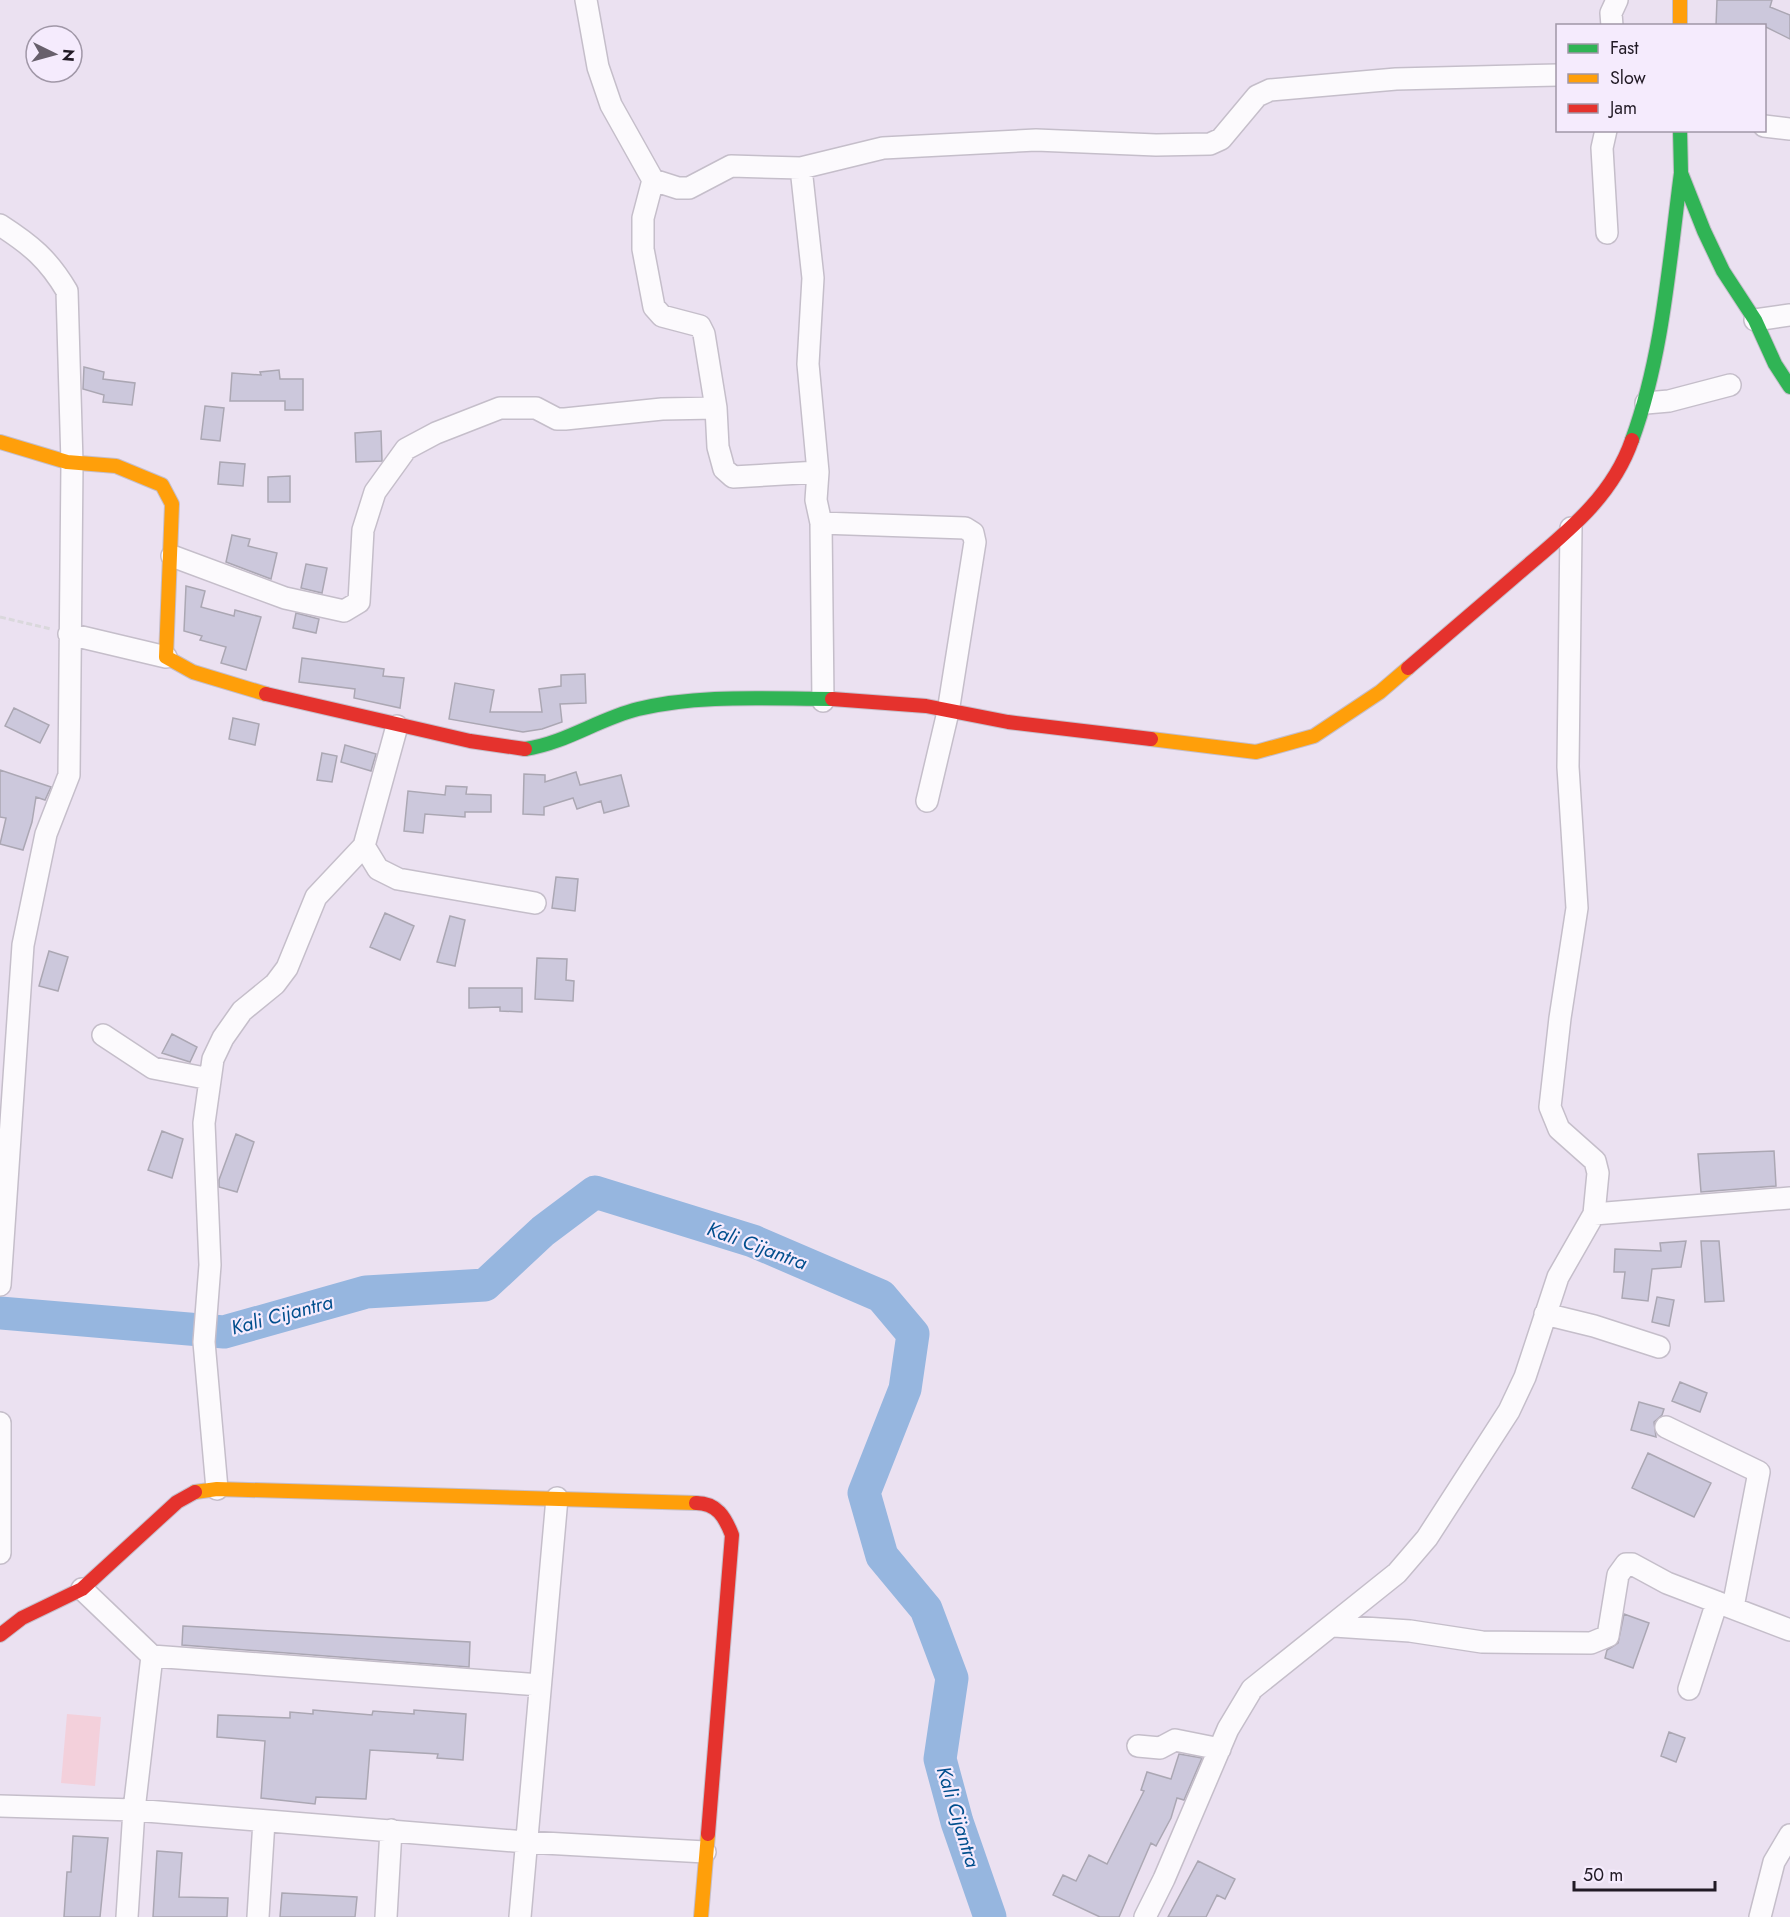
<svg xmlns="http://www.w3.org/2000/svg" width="1790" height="1917" font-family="Jost,sans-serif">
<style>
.green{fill:#f3d0db}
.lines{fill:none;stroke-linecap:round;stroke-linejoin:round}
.river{stroke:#96b6df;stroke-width:33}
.building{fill:#ccc8dc;stroke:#aba7b3;stroke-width:1.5}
.street-casing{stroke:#c5beca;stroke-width:24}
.fast-casing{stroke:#c5beca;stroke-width:16}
.slow-casing{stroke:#c5beca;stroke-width:16}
.jam-casing{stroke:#c5beca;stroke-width:16}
.path{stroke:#dad8dc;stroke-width:3;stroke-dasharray:6 3;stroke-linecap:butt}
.street{stroke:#fcfafd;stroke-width:21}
.fast{stroke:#30b455;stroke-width:14}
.slow{stroke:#ff9f0a;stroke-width:14}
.jam{stroke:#e5322d;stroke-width:14}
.labels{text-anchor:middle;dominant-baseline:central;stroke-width:4.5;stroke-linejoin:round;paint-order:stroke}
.water-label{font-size:20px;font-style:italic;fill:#004e8d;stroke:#f5ebfd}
</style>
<rect width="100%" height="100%" fill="#ebe1f1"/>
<path class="green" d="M67 1714 101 1717 95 1786 61 1783Z"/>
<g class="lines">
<path class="river" d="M0 1313 224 1332 366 1292 485 1285 543 1231 595 1192 753 1241 881 1296 913 1334 905 1389 864 1493 882 1556 926 1609 952 1678 940 1759 957 1822 990 1917"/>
</g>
<path class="building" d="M1717 0H1772L1770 7 1790 15V39L1764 26H1716Z
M84 367 104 372 103 379 135 383 132 405 103 402 104 395 83 389Z
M279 370 280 379H303V410H285V401H230L232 373 261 375 260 372Z
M205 406 224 408 220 441 201 439Z
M381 431 382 461 356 462 355 433Z
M220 462 245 464 243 486 218 484Z
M290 476V502H268V477Z
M232 535 250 539 248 546 277 553 271 579 226 562Z
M306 564 327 568 322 593 301 588Z
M186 586 205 591 201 607 234 616 235 610 261 617 246 670 221 663 226 647 200 640 202 636 184 631Z
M296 613 319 619 316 633 293 628Z
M302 658 384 669 383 676 404 678 400 708 354 698 355 689 299 682Z
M585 674 586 703 560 704 562 722 542 729 523 732 449 719 455 683 494 690 490 712H542L539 689 561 686V675Z
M14 708 49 725 40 743 5 726Z
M233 718 259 724 255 745 229 739Z
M345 745 376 754 371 771 341 762Z
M322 753 337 756 332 782 317 780Z
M0 770 51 787 45 800 36 797 32 822 23 850 0 844 6 818 0 817Z
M576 772 580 785 621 775 629 806 604 813 601 801 577 809 573 798 544 807V815L523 814 524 774 545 775V782Z
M446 786 467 787 466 794 491 795V812H465V817L425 814 423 833 404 831 408 791 445 795Z
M556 877 578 879 575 911 552 908Z
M385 913 414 926 400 960 370 947Z
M450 916 465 920 455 966 437 962Z
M49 951 68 957 58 991 39 986Z
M537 958 567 959 566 980 574 981 573 1001 535 999Z
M469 988H522V1012L500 1011V1007L469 1008Z
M172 1034 197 1047 190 1062 162 1053Z
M162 1131 183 1139 172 1178 148 1170Z
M236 1134 254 1142 237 1192 219 1187V1180Z
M1774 1151 1776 1186 1701 1192 1698 1154Z
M1686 1241 1681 1267 1652 1269 1648 1301 1622 1298 1625 1272H1614L1615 1249 1661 1251 1660 1243Z
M1701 1241H1719L1724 1301 1705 1302Z
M1657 1297 1674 1300 1669 1326 1652 1322Z
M1680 1382 1707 1393 1700 1412 1672 1401Z
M1639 1402 1664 1409 1662 1415 1654 1422 1656 1437 1631 1430Z
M1648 1453 1711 1483 1694 1517 1632 1488Z
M1624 1614 1649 1623 1633 1668 1605 1658 1607 1650 1618 1643Z
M183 1626 470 1642 469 1667 182 1645Z
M313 1710 372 1715 373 1711 414 1714V1710L466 1714 463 1760 437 1758 438 1754 370 1750 366 1799 316 1797 315 1804 261 1798 265 1741 217 1737 218 1715 290 1718V1712L313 1714Z
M1669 1732 1685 1738 1676 1762 1661 1756Z
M1179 1754 1202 1758 1184 1800 1177 1798 1171 1818 1156 1846 1151 1843 1119 1917H1100L1053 1895 1063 1875 1076 1881 1089 1855 1107 1864 1144 1791 1141 1790 1147 1772 1171 1779Z
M73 1836 108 1838 100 1917H64L67 1872H71Z
M157 1851 182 1853 179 1897 228 1898 227 1917H153Z
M1198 1861 1235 1879 1225 1899 1217 1895 1206 1917H1168Z
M282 1893 357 1897 355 1917H280Z"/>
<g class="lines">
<g class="street-casing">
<path id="street" d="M586 0 598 67 611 105 653 180 643 218V249L654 307 662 316 700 326 704 334 716 408 718 447 724 469 733 477 818 472
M1612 26 1611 13 1617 0
M1764 126 1790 129
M1606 130 1602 148 1607 233
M801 168 813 278 808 364 818 472 816 500 821 523 965 528 973 533 975 542 948 712 927 801
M653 180 678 188H689L731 166 801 168 883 148 1036 140 1156 145 1210 144 1221 139 1257 96 1270 90 1396 79 1558 75
M0 225C31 245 48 259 67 291L72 463 69 775 46 834 23 945 0 1285
M1755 320 1790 315
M1646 403 1669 401 1730 385
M821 523 823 701
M1571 528 1568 767 1577 908 1560 1018 1550 1107 1559 1129 1595 1161 1598 1173 1594 1214
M172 556 285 598 344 611 359 602 363 530 375 492 406 449 436 433 500 408H536L557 419H565L662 409 716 408
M69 634 166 657
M364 846 378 869 398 879 535 903
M103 1035 153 1068 210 1079
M1545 1314 1594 1326 1659 1347
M0 1423V1553
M1666 1427 1759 1472 1733 1607
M217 1489 204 1342 210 1265 204 1123 213 1059 223 1038 242 1011 275 984 287 968 316 897 364 846 397 726
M82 1589 152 1656 540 1685
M1334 1626 1410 1631 1482 1642 1591 1643 1608 1636 1618 1575 1626 1564H1632L1667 1583 1790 1630
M1689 1689 1717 1602
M1138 1746 1160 1748 1175 1740 1220 1749
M0 1806 134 1810 526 1842 705 1852
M127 1917 134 1810 152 1656
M258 1917 264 1821
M386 1917 391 1830
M520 1917 557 1498
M1145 1917 1164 1879 1228 1729 1252 1689 1397 1573 1427 1538 1509 1411 1525 1377 1558 1277 1594 1214 1790 1198
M1760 1917 1774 1862 1790 1835"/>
</g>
<g class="fast-casing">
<path id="fast" d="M1680 130 1681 173 1704 231 1723 271 1755 320 1775 364 1790 387
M1632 440C1663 355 1669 263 1681 173
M525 749C566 743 598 719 638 709 700 694 768 699 832 699"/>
</g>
<g class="slow-casing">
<path id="slow" d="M1680 0V26
M0 442 67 462 116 466 162 485 172 504 166 657 193 672 266 694
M1151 739 1256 752 1314 736 1380 692 1408 668
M195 1492 217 1489 696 1503
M701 1917 708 1834"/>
</g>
<g class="jam-casing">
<path id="jam" d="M1408 668C1443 638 1478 608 1513 578 1560 537 1611 501 1632 440
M266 694 470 741 525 749
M832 699 926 706 1008 722 1151 739
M696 1503C717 1503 725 1517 732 1535L708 1834
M0 1635 22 1618 82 1589 177 1502 195 1492"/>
</g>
<path class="path" d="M0 617 51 629"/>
<use href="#street" class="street"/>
<use href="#fast" class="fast"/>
<use href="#slow" class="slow"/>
<use href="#jam" class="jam"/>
</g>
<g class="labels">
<g class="water-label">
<text transform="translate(757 1246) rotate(20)">Kali Cijantra</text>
<text transform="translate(282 1315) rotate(-15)">Kali Cijantra</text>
<text transform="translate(958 1817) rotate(73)">Kali Cijantra</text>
</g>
</g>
<rect x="1556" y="24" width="210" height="108" fill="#f5ebfd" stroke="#a097a7" stroke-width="1.5"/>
<rect x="1568" y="44" width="30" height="9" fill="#30b455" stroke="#a097a7" stroke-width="1.5"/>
<text x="1610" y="54" font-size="18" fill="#211a25">Fast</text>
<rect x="1568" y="74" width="30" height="9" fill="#ff9f0a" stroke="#a097a7" stroke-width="1.5"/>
<text x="1610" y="84" font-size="18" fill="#211a25">Slow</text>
<rect x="1568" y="104" width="30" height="9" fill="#e5322d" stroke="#a097a7" stroke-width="1.5"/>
<text x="1610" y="114" font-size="18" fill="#211a25">Jam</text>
<g transform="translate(54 54) rotate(95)"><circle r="28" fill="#f5ebfd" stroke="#a097a7" stroke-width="1.5"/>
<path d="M0-4.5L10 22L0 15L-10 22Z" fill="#68606c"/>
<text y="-9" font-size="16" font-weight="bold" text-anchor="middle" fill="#211a25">N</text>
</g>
<path d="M1574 1881v9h141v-9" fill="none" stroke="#211a25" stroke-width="3"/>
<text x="1583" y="1881" font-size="18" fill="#211a25" stroke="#f5ebfd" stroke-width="4.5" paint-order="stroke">50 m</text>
</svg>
